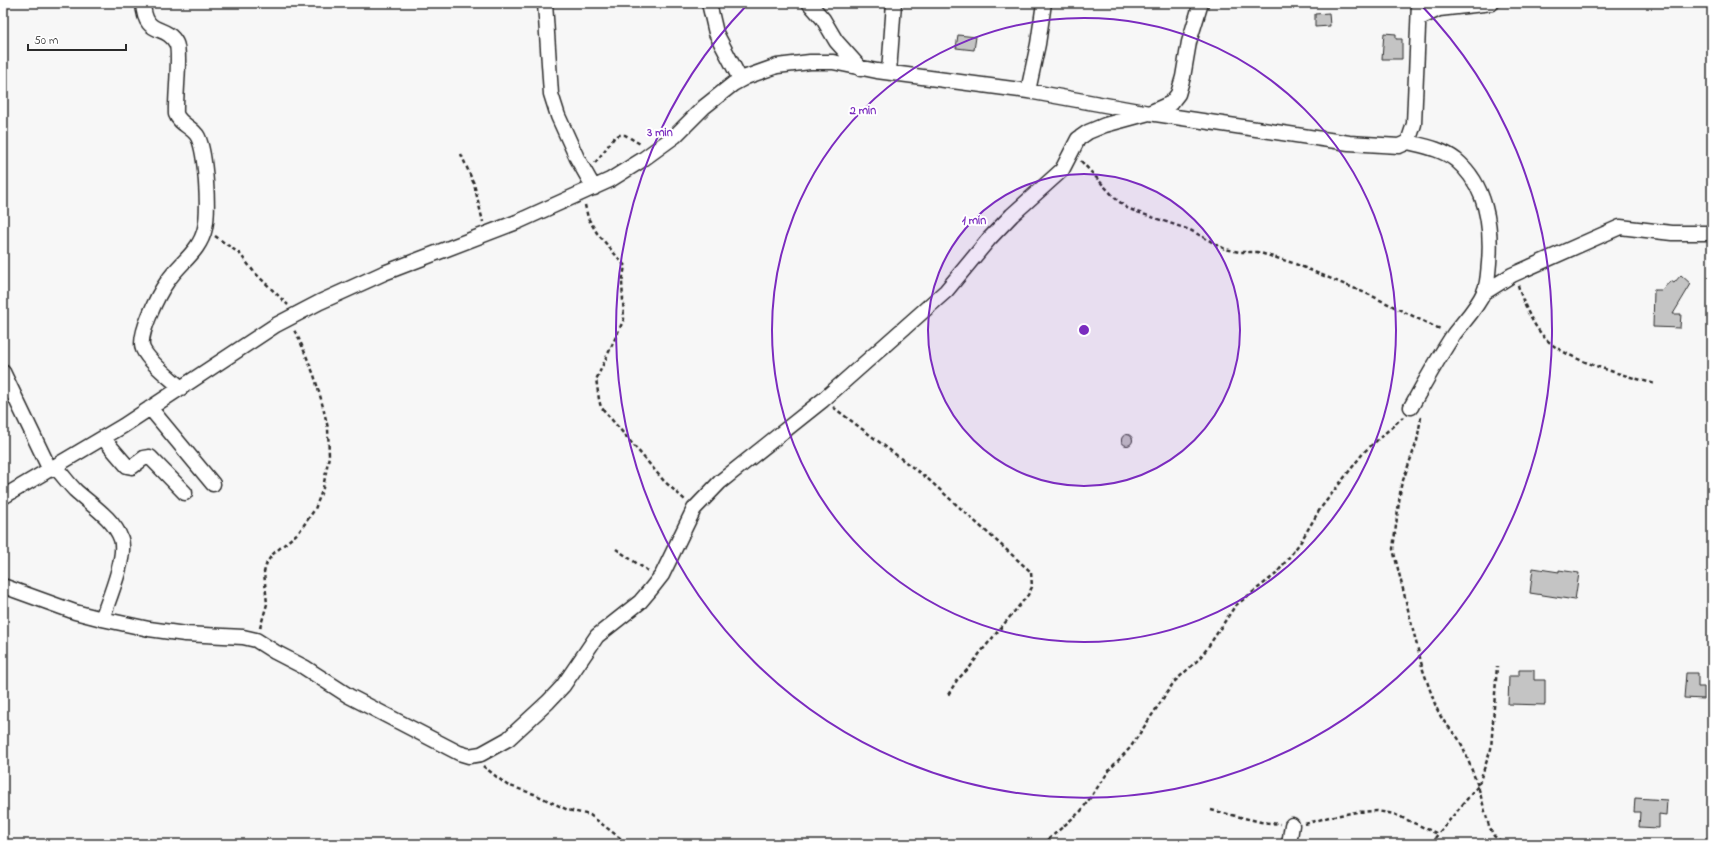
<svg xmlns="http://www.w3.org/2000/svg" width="1715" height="847" font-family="'Indie Flower',sans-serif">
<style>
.building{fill:#c4c4c4;stroke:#2b2b2b}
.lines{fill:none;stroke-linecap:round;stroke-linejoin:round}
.minor-casing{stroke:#2b2b2b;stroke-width:17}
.path{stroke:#2b2b2b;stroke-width:2.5;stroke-dasharray:4 3;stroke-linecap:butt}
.minor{stroke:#fff;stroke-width:14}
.ring{fill:none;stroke:#7b2cbf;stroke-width:2}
.centre{fill:#7b2cbf;stroke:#fff;stroke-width:2}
.ring-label{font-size:12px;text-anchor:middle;font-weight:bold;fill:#7b2cbf;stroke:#fff;stroke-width:4;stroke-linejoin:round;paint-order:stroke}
</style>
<rect width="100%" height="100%" fill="#f7f7f7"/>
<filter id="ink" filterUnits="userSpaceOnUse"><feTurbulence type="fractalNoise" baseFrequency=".025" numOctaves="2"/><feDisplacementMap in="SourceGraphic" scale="8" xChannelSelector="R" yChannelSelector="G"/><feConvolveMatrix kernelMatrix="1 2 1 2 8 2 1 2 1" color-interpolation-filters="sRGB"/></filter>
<g filter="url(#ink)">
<path class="building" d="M1329 13 1330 26 1315 27V14Z
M1384 33 1396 34V39H1402V59H1382Z
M958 35 976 37 974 50 956 48Z
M1681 275 1691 284 1673 314H1681L1680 328 1653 327 1654 290H1661L1671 281 1674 283Z
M1121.5 440a5.5 5.5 0 1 1 11 0a5.5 5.5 0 1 1-11 0Z
M1533 568 1559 572V570L1579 573 1575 600 1530 593Z
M1519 670H1534V680H1545V705L1508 704 1509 676H1519Z
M1686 673H1698V687H1704V699L1684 698Z
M1635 798 1667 800 1666 815 1659 814V828L1639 827 1640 812H1634Z"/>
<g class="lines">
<g class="minor-casing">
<path id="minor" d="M143 3C145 38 165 23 176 43 181 52 175 99 176 114 180 125 193 127 198 137 206 154 209 210 205 228 200 252 179 263 167 282 159 293 137 336 143 349 149 362 170 378 181 388
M545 3 551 94 558 116 577 158 594 188
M709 3 716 33 740 79
M809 3 823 19 836 41 861 69
M1420 18 1439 9 1492 3
M889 72 894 3
M1028 91 1038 44 1044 3
M1408 142C1424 146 1442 149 1456 160 1486 185 1492 226 1489 263 1488 272 1488 284 1484 292 1477 308 1464 321 1454 334 1438 358 1425 382 1411 407
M1485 292 1512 275 1620 227 1672 233H1712
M3 372 50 470
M150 408 213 484
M103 438 127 466 132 467 144 458 150 457 185 493
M55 467C62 474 68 483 75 490 90 504 114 519 121 539 127 557 108 601 102 619
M3 497 123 426 276 325 320 302 384 273 517 222 610 180 642 160 675 136 704 107 733 84 746 77 777 66 810 62H833L877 71 1028 91 1149 113 1349 143 1399 146 1408 142 1414 124 1419 3
M3 586 75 612 102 619 149 629 185 634 243 637 256 640 275 652 304 667 349 696 459 753 469 756 481 754 508 739 548 702 563 686 597 636 640 602 651 589 662 575 694 509 720 482 823 400 946 291 989 239 1012 215 1062 170 1078 139 1088 132 1105 125 1149 113 1171 103 1178 94 1183 77 1189 42 1201 3
M1289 844 1292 825"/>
</g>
<path class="path" d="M461 154 474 184 483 222
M1081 161 1116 199 1127 208 1137 212 1190 230 1225 249 1239 252H1257L1293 263 1370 295 1433 326 1441 329
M595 163 614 138 619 135H625L642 145
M585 205 588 218 597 233 625 266 622 282 624 319 596 380C598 389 598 398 601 407L664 481 685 500
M215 236 240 254 254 272 288 305
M1518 285C1523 303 1531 322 1544 337 1565 361 1625 375 1655 384
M833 407 928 479 1031 572 1032 587 1028 595 980 653 970 667 957 680 948 695
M1421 417 1417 441 1401 486 1393 549 1423 670 1436 707 1442 719 1458 738 1463 747 1478 786 1489 826 1494 836 1502 842 1508 844
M616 549 648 571
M260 628 267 604 264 572 267 562 273 554 299 532 315 509 323 488 329 456 328 428 321 399 314 375 300 341 294 330
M483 766 507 785 534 794 568 810 590 815 624 841 632 844
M1211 810 1261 822 1280 824
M1305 824 1329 817 1357 812 1377 811 1394 814 1438 834
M1043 844 1081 811 1111 768 1130 748 1174 682 1198 660 1206 650 1235 606 1276 574 1300 543 1320 509 1364 452 1403 417
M1431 844 1438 834 1478 786 1491 749 1497 666"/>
<use href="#minor" class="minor"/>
</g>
</g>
<circle cx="1084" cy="330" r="156" fill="#7b2cbf" fill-opacity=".12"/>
<g class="ring">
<circle cx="1084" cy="330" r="156"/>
<circle cx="1084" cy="330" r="312"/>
<path d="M1421 5A468 468 0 1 1 747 5"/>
</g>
<circle cx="1084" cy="330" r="6" class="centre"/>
<g class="ring-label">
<text x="863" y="114">2 min</text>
<text x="660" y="136">3 min</text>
<text x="974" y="224">1 min</text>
</g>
<rect width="1715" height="847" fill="none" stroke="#fff" stroke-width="16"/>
<rect x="8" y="8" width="1699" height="831" fill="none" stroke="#2b2b2b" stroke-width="1.5" filter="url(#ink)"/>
<path d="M28 44v6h98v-6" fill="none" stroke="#2b2b2b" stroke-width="2"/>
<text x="34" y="44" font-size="12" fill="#2b2b2b" stroke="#ffffff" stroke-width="3" paint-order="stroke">50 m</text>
</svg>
